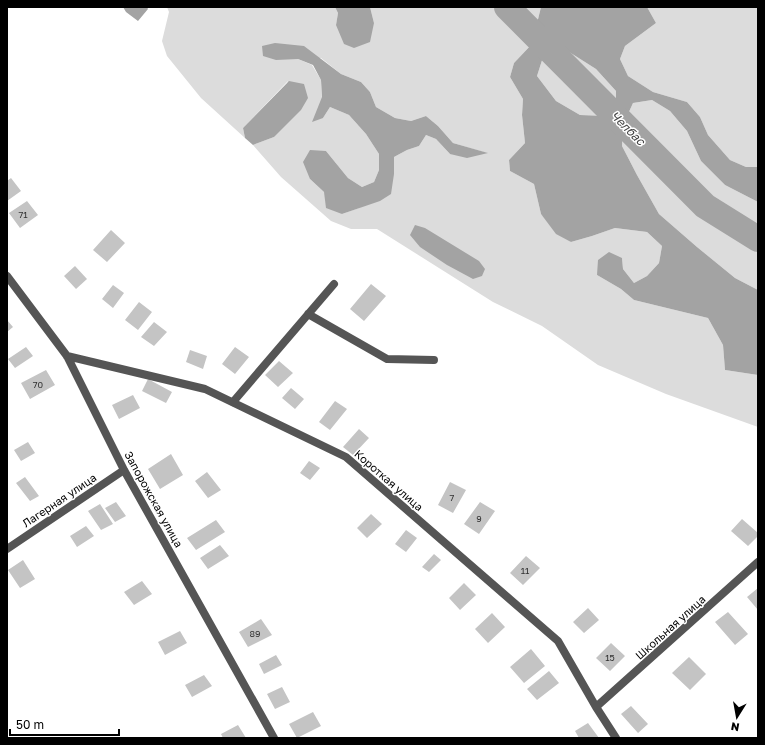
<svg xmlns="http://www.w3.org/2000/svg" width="765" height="745" font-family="'Golos Text',sans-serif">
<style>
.green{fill:#dcdcdc;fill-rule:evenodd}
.water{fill:#a3a3a3;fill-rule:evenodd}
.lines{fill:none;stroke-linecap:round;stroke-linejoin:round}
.river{stroke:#a3a3a3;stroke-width:26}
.building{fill:#c4c4c4}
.lane{stroke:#555;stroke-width:8}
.street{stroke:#555;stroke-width:8}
.labels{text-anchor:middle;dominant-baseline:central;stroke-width:3;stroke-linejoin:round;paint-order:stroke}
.number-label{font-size:9px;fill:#313131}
.street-label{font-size:11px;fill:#000;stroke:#fff}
.water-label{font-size:12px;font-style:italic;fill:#444;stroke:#fff}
</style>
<rect width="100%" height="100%" fill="#fff"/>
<path class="green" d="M167 7H335L338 13 336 25 374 23 370 7H541L532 44 514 63 510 77 523 99 522 115 525 143 509 160 510 171 534 184 541 214 571 242 592 236 615 228 647 232 662 246 659 263 647 276 634 283 623 269 622 258 597 275 621 289 634 300 708 318 723 345 725 370 758 375V427L666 394 598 365 542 326 493 302 377 229H351L331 221 281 177 253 145 274 137 288 81 243 128 245 138 201 98 167 56 162 41 169 12ZM321 58 341 74 361 82 370 92 376 107 395 118 411 121 426 116 438 126 453 143 487 153 450 154 436 139 426 135 419 146 407 150 394 157V174L359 208 342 214 324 192 310 179 326 151 348 178 362 187 374 182 379 170V154L366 134 349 115 330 107 323 118 321 80 312 65 298 59Z
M647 7H758V167H746L730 160 708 135 700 117 687 102 653 92 628 76 620 59 625 46 656 23Z
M566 50 596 69 616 91V110L606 116 580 115 556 101 537 76 544 54Z
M652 100 670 111 687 131 701 161 725 185 758 202V290L735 278 697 247 659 214 637 175 622 146 623 125 633 103Z"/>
<path class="water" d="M123 7H147L148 9 138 21 126 12Z
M335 7H370L374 23 370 42 354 48 344 44 336 25 338 13Z
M541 7H647L656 23 625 46 620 59 628 76 653 92 687 102 700 117 708 135 730 160 746 167H758V202L725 185 701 161 687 131 670 111 652 100 633 103 623 125 622 146 637 175 659 214 697 247 735 278 758 290V375L725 370 723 345 708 318 634 300 621 289 597 275 598 260 609 252 622 258 623 269 634 283 647 276 659 263 662 246 647 232 615 228 592 236 571 242 556 234 541 214 534 184 510 171 509 160 525 143 522 115 523 99 510 77 514 63 532 44ZM566 50 596 69 616 91V110L606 116 580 115 556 101 537 76 544 54Z
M275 43 304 46 341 74 361 82 370 92 376 107 395 118 411 121 426 116 438 126 453 143 488 153 467 158 450 154 436 139 426 135 419 146 407 150 394 157V174L391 194 380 201 342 214 326 208 324 192 310 179 303 162 310 150 326 151 348 178 362 187 374 182 379 170V154L366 134 349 115 330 107 323 118 312 122 322 97 321 80 313 65 298 59 276 60 263 56 262 46Z
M289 81 304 84 308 98 301 110 274 137 253 145 245 138 243 128Z
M415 225 425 228 479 261 485 269 482 276 473 279 447 265 420 247 410 235Z"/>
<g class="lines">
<path class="river" d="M507 7 705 206 758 239"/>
</g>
<path class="building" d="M11 178 21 191 7 201V181Z
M27 201 38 215 20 228 9 213Z
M111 230 125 243 107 262 93 250Z
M75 266 87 279 76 289 64 276Z
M371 284 386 296 364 321 350 309Z
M113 285 124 293 113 308 102 299Z
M139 302 152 312 138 330 125 320Z
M7 320 13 327 7 332Z
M154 322 167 332 154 346 141 337Z
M26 347 33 356 15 368 8 359Z
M235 347 249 357 235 374 222 364Z
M190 350 207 356 203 369 186 362Z
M279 361 293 373 278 387 265 375Z
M46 370 55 385 30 399 21 383Z
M148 379 172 392 166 403 142 391Z
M291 388 304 399 295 409 282 398Z
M133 395 140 408 119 419 112 405Z
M335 401 347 409 330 430 319 422Z
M359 429 369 438 353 455 343 447Z
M28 442 35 453 21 461 14 450Z
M171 454 183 475 160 489 148 469Z
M309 461 320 468 310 480 300 473Z
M207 472 221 490 208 498 195 481Z
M25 477 39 496 30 501 16 483Z
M450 482 466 490 453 513 438 505Z
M116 502 126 516 115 522 105 508Z
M480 502 495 511 479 534 464 524Z
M100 504 113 524 101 530 88 511Z
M371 514 382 524 367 538 357 528Z
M742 519 758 533V536L748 546 731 531Z
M216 520 225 532 196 550 187 538Z
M86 526 94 536 77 547 70 536Z
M406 530 417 538 406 552 395 544Z
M220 545 229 556 208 569 200 558Z
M434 554 441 560 429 572 422 567Z
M526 556 540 568 523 585 510 573Z
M23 560 35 579 20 588 8 570Z
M142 581 152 594 134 605 124 592Z
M464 583 476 595 460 610 449 598Z
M758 588V610L747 597Z
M588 608 599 620 584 633 573 622Z
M728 612 748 634 735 645 715 622Z
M492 613 505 627 488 643 475 629Z
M261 619 272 635 248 647 239 632Z
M180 631 187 643 165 655 158 642Z
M611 643 625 656 610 671 596 658Z
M531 649 545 666 524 683 510 667Z
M276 655 282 665 264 674 259 664Z
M689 657 706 674 690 690 672 673Z
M549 671 559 683 537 700 527 689Z
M204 675 212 686 192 697 185 685Z
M282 687 290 702 275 709 267 694Z
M631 706 648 724 638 733 621 714Z
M313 712 321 726 297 738 289 724Z
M588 723 599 738H579L575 731Z
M238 725 246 738H223L221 734Z"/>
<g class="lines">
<path class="lane" d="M308 314 387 359 434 360
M233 402 334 284"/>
<path class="street" d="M7 276 67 356 124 470 274 738
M67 356 205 389 346 457 558 641 596 707 616 738
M7 549 124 470
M596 707 758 562"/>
</g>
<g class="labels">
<g class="number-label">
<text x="23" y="214">71</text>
<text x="38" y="384">70</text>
<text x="452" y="497">7</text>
<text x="479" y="518">9</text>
<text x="525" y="570">11</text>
<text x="255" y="633">89</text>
<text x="610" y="657">15</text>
</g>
<g class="street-label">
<text transform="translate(389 480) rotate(41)">Короткая улица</text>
<text transform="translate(154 499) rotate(61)">Запорожская улица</text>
<text transform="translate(59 500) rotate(-34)">Лагерная улица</text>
<text transform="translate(670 627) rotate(-42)">Школьная улица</text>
</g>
<g class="water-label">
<text transform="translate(628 128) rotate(45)">Челбас</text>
</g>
</g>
<rect width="765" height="745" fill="none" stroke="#000000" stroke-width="16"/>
<g transform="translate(737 717) rotate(191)" stroke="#ffffff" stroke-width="3" paint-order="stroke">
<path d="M0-3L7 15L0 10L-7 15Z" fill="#000000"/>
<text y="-6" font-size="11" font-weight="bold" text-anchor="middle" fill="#000000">N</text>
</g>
<path d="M10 729v6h109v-6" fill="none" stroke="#000000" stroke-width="2"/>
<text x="16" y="729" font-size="12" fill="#000000" stroke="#ffffff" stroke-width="3" paint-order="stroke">50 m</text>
</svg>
